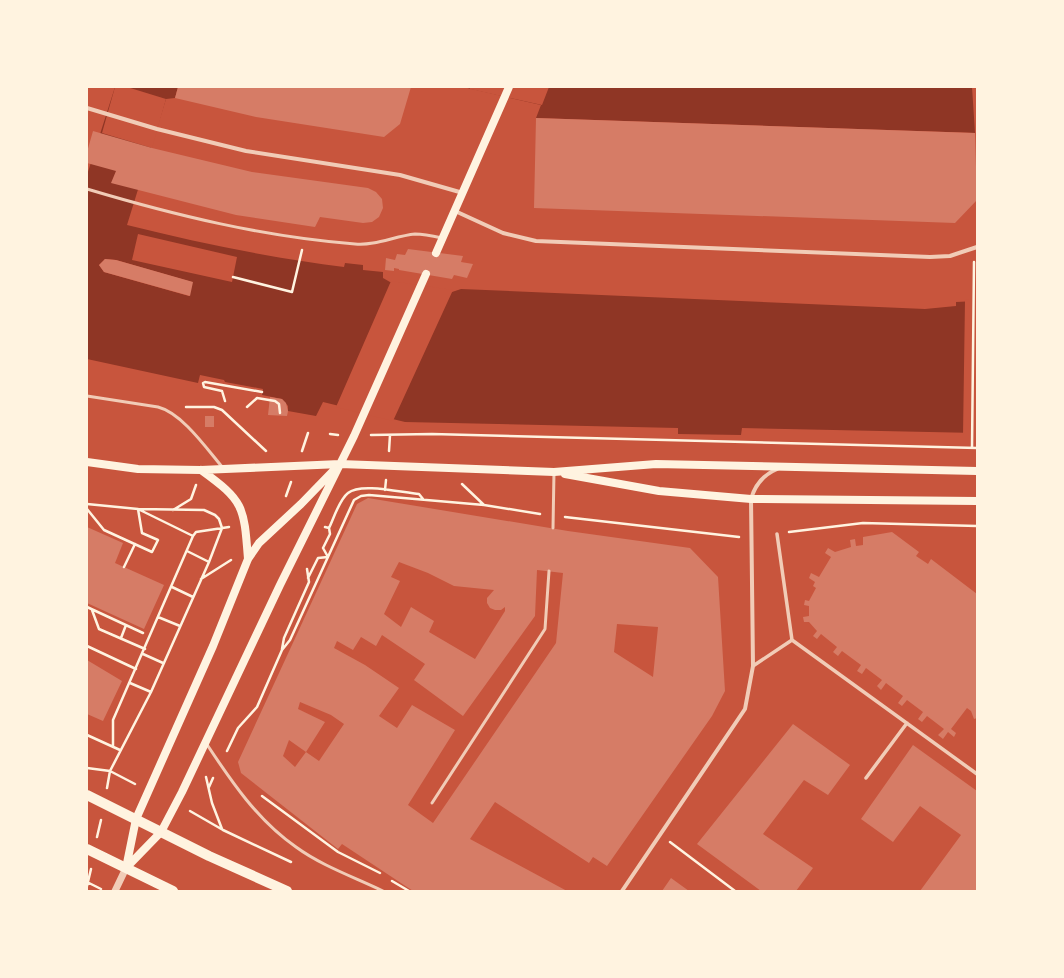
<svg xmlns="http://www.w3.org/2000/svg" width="1064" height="978" font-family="Bitter,serif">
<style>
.water{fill:#8f3625;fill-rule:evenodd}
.pier{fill:#c8553d}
.building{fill:#d67c66;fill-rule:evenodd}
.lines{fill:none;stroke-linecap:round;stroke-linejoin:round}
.path{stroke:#fff3e0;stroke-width:2.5}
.service{stroke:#f1ccb7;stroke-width:3}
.pedestrian{stroke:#f1ccb7;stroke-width:3.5}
.minor{stroke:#f1ccb7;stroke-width:4}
.tertiary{stroke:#f1ccb7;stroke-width:7}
.secondary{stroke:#fff3e0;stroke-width:8}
.primary{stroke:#fff3e0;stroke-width:10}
</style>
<rect width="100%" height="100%" fill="#c8553d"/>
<path class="water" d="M115 87H178L175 98 166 99 127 225C199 243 271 258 344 267L345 263 363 265V270L383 272V278L390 282 452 292 461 289 925 309 956 306V302L977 301V433L742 428 741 435 678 434V428L405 422 323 402 316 416 288 411V406L282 399 262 395 263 389 225 382 224 380 200 375 198 383 87 359V175ZM105 259 116 260 192 282 189 296 104 272 99 265Z
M463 87H977V133L536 118 541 105Z"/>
<path class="pier" d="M115 87H127L166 99 152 148 102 133Z
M470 87H549L542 105 470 89Z
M972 87H977V133H975Z
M138 234 237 257 232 282 132 260Z
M391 281 453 290 393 421 336 407Z
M977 299V435H963L965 300Z"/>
<path class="building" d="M178 87H411L400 124 384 137 256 117 175 98Z
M536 118 975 133 977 200 955 223 534 208Z
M93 131 152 148 252 172 368 188 376 192 382 199 383 208 379 217 372 222 363 223 320 217 315 227 236 215 111 183 116 171 87 163V152Z
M408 249 463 256 461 262 473 264 467 278 454 275 452 279 399 270V269L394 268V271L385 270 386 258 395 260 397 254 405 255Z
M105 259 116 260 193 282 190 296 104 272 99 265Z
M270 397 282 399 286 403 288 411 287 416 268 415Z
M205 416H214V427H205Z
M368 498 568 531 690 548 718 577 725 691 712 716 607 866 593 857 589 863 495 802 470 839 567 891H413L342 844 338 849 241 773 238 762 357 504ZM399 562 428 573 454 586 494 590 487 598V603L490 608 495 610H501L505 607V611L475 659 429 632 434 621 411 607 401 627 384 614 400 581 391 577ZM537 570 563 573 556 643 433 823 408 805 455 730 412 705 397 728 379 716 399 688 365 665 334 648 337 641 353 650 361 637 376 646 382 635 425 664 414 680 463 716 535 616ZM617 624 658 627 653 677 614 652ZM300 702 331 715 344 724 319 761 306 752 295 767 283 756 289 740 306 752 325 722 298 709Z
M87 527 123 543 115 563 164 585 144 629 87 603Z
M892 532 919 552 916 556 928 564 931 559 977 594V718L974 719 971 711 967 708 951 729 956 733 954 737 948 732 943 739 938 735 944 729 927 716 922 722 918 719 923 712 907 700 902 706 898 703 903 696 886 683 881 690 877 686 882 680 866 668 862 674 857 671 861 665 842 651 838 656 833 652 837 647 821 634 817 639 813 636 817 631 809 622H804L803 617 809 616V606L804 605 805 600 809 601 816 588 813 586 815 582 809 578 811 573 819 577 831 557 825 553 828 548 835 552 851 547 850 540 855 539 856 546 863 545V537Z
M87 660 122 681 103 721 87 714Z
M793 724 850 765 828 795 804 780 763 834 813 868 796 891H761L697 844Z
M913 745 977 791V891H920L961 835 920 806 893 842 861 819Z
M671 878 689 891H662Z"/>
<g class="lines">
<path class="path" d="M233 277 292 292 302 250
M225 401 222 391 204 387 203 383 205 382 262 392
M186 407H214L222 410 266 451
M247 407 257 398 275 401 279 404 280 413
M330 434 338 435
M371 435 432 434 977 448
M972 448 974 262
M302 451 308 433
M389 451 390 435
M462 484 484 505
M385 490 386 480
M286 496 291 482
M87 504 138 509 204 510 215 515 219 519 222 528 209 562 151 692 110 771 107 788
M87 509 104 530 152 552 158 540 142 533 138 509
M140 510 193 536 196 532 229 527
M173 510 191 499 196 485
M565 517 739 537
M325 527 329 528C334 518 339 500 348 493 361 482 403 493 419 494L423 499
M789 532 863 523 977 526
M187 551 209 562
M124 567 135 544
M308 578 318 558 328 557 323 548 330 534 329 528
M201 579 231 560
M172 587 193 597
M87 607 143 633
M92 610 99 629 145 649
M158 617 180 626
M121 638 126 625
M87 646 136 669
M282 649 284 638 309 582 307 569
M143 654 163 663
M130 683 151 692
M87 735 120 750
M113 746V720L193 536
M227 751 238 728 257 707 282 650 290 640 354 500 361 496 369 495 484 505 540 514
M87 768 110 771 135 784
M206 777 212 803 222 829
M209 787 213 778
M262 796 338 852 380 873
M190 811 223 830 291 862
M97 837 101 820
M670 842 735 891
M392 881 409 891
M87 882 101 889
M87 886 91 869"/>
<path class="service" d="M87 189C174 215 264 237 355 244 375 246 395 236 415 234 424 234 433 236 442 238
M87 396 158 407C182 413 207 449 223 468
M553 528 554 472
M206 743C231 781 258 821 296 847 322 866 354 877 383 891
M432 803 545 629 549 571"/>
<path class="pedestrian" d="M777 534 792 640 977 774
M753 666 792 640
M866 778 907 723"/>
<path class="minor" d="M87 108 157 129 246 151 400 175 463 193
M455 211 503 233 536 241 930 257 950 256 977 247
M622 891 745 709 753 666 751 499C755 485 763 475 777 469"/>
<path class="tertiary" d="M115 891 126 868"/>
<path class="secondary" d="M436 253 509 87
M87 462 138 469 201 470 340 464 554 472 656 464 977 471
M201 470C244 501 244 506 248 559
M565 474 659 491 751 499 977 501
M126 868 161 832 182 792 280 585 354 436 426 274
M126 868 136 819 213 646 248 559 259 543 301 504 334 470"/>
<path class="primary" d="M87 795 209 856 287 891
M87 849 173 891"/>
</g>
<rect width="1064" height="978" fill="none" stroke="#fff3e0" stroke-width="176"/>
</svg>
